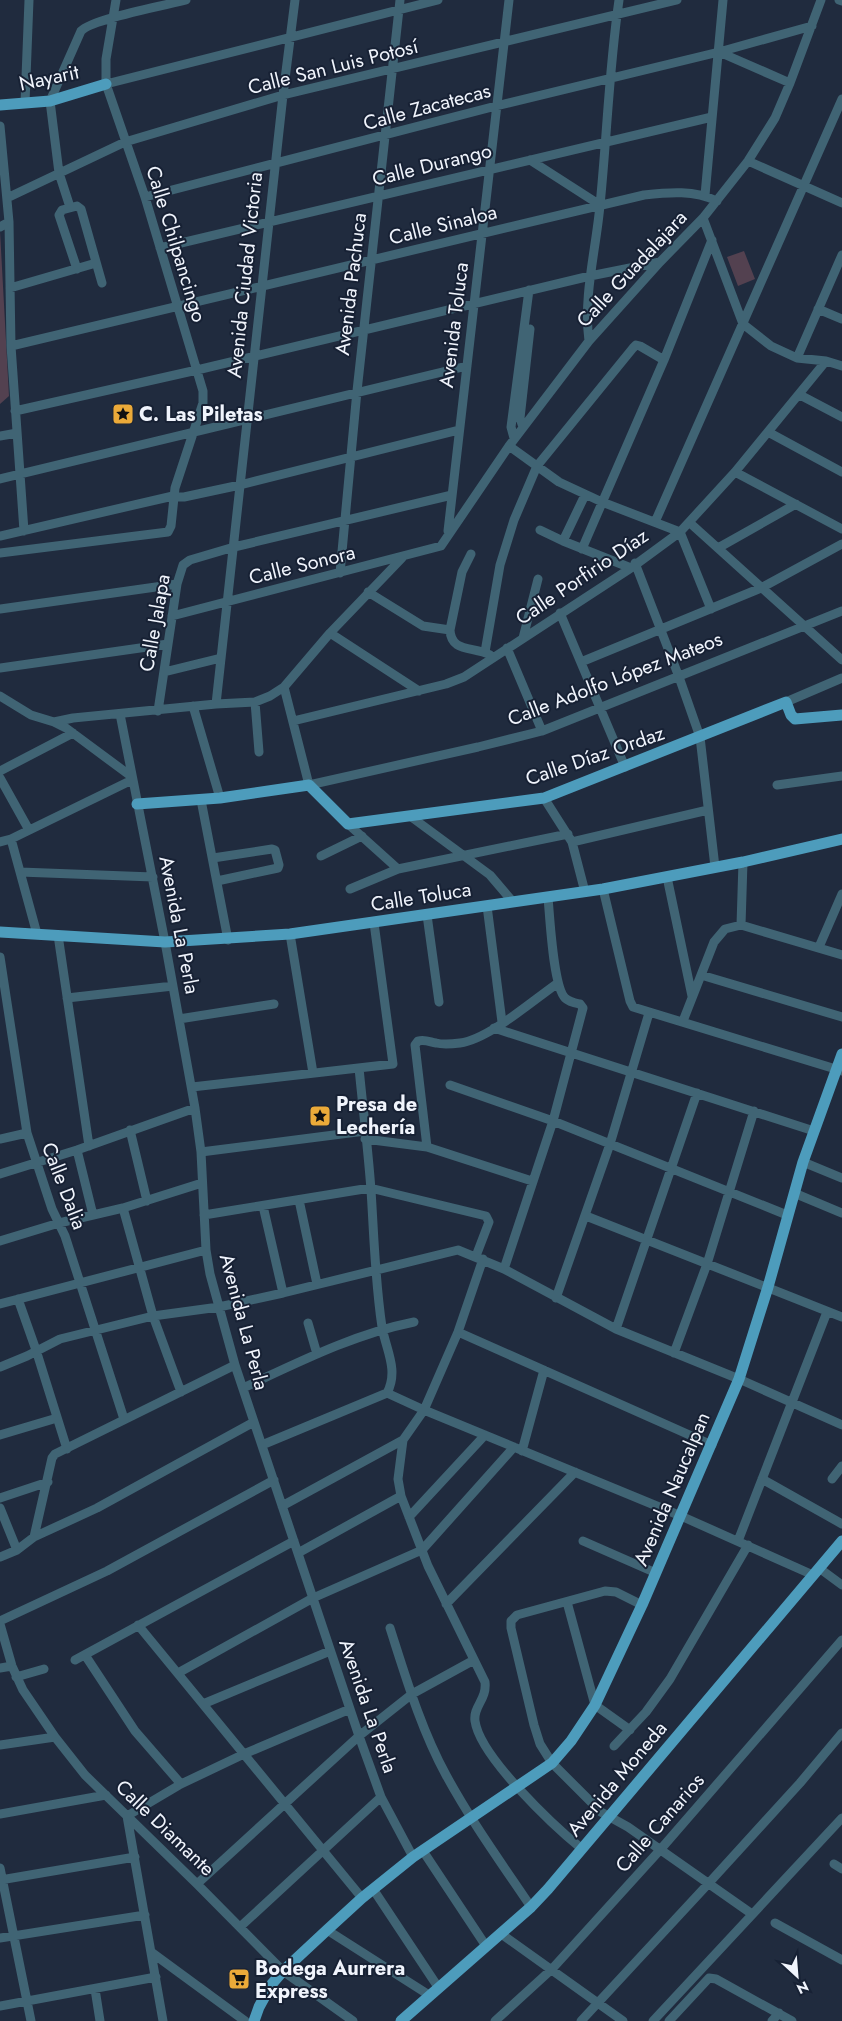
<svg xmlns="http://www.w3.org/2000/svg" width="842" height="2021" font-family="Jost,sans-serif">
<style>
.green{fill:#534150}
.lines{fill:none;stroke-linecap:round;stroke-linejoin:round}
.minor{stroke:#406474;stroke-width:9}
.major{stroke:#4d9cbc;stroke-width:11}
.labels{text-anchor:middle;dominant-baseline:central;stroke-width:4;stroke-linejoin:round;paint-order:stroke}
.street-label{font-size:20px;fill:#f0f4fc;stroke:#172134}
.poi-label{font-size:20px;font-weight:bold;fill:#f0f4fc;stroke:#172134;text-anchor:start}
</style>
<rect width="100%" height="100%" fill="#202b3e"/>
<path class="green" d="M0 231 9 396 0 404Z
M744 251 755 279 738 286 727 257Z"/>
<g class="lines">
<path class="minor" d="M839 0 842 1
M719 52 790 83
M106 84 438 0
M25 103 29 0
M0 126 9 222 11 346 24 531
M530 160 600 205
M748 161 842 203
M705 195 723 0
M145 197 496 106 719 52 812 26
M7 198 125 142 283 95 677 0
M70 207 59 173 50 101 81 31C91 19 167 5 186 0
M703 218 743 324 771 346 797 358 826 361 842 366
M0 227 9 222
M160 248 712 117
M77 269 59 215 62 210 77 206 81 209 102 283
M10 288 96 263
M818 309 842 319
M589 341C583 296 596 250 600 205 607 136 609 68 619 0
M11 346 644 195C670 192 694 190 717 201
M797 358 842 255
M800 395 842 417
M15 411 197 370 590 276 660 262
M523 427 520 418 530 329
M768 432 842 472
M0 436 17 433
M514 438 511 427 529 290
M509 446 559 482 602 502 680 532 711 609
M735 472 842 529
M0 479 467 366
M655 522 842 99
M690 523 842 660
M540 530 563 541 631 568
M448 531 509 0
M0 536 173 496 184 497 240 485 459 430
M563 541 585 495
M718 548 796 504
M582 549 664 360 712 240
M0 553 168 532 171 526 175 488 203 403V391L145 197 106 84V59L116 0
M471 554 462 572 450 630C451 653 474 646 490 655
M635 563 679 677 700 737 715 867
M340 573 357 391 400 0
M368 592 423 626 450 630
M0 609 177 584
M560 613 625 767
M172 616 441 546 509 446 589 341 660 262 703 218 748 161 775 118 790 83 821 0
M330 633 419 691
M523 638 538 579
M507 648 542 731
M485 652 500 565 514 520 537 466 633 348 636 345 640 346 664 360
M581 662 761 588 842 544
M0 668 168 644
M164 672 221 658
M284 687 309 785 478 747 542 731 842 611
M0 696 31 715 54 722 66 728 132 777
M255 702 259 752
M786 702 842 678
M216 704 283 95 295 0
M193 706 220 798
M158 711 177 584 183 565 190 560 234 547 452 495
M120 714 165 942 195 1108 201 1152 206 1250 210 1274 235 1365 359 1736 381 1797 413 1857
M293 721 446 684 464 677 631 568 680 532 735 472 826 361
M54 722 73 718 216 704 255 702 270 696 284 687 330 633 402 558
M0 771 73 733
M0 778 29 830
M777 785 842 776
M544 798 572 842 585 892
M201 800 228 940
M410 816 490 875 513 902
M348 824 398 869
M11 839 37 934
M0 842 11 839 132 780
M572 842 708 810
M321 856 362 836
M213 858 272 849 275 850 279 865 278 868 217 881
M20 872 153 877
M667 877 692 996
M350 889 398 869 568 834
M603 889 630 1001 633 1007 842 1071
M487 906 502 1022
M427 915 439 1002
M741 925 743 862
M290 934 313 1073
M58 935 89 1146
M819 947 842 894
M0 957 27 1133 52 1209 65 1236 124 1419
M701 975 842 1017
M67 998 173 986
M179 1019 274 1004
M683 1021 714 942 725 929 741 925 842 955
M494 1028 814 1131
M359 1068C363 1109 368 1149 371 1190 374 1236 375 1281 382 1327 386 1350 399 1370 387 1393
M450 1085 553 1121 787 1215
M192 1087 393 1064 374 923
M130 1130 147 1201
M0 1139 27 1133
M365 1139 427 1147 532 1181
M427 1147 415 1045 418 1041C425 1039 430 1042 436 1043 444 1045 452 1044 460 1043 489 1039 532 1001 558 983
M77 1150 93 1215
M201 1152 365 1131
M803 1162 842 1178
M0 1174 77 1150 195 1108
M794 1193 842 1213
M299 1200 317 1284
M263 1206 283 1293
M123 1208 153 1316 181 1392
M204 1215 370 1188 486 1216 489 1222 476 1256
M586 1216 842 1317
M0 1241 59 1223 123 1208 202 1183
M504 1269 553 1121 583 1008 580 1004C575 1003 569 1002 565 998 553 986 550 917 548 898
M556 1298 610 1144 649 1013
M18 1299 36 1350 67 1449
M0 1304 206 1250
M308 1323 317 1354
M616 1329 697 1093
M458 1332 712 1445
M674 1353 707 1264 754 1111
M0 1367 27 1356 60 1339 153 1316 219 1307 283 1293 458 1250 504 1269 616 1329 739 1379 842 1425
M243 1388C299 1362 354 1334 414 1322
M387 1393 424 1410 681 1516 813 1575
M0 1435 57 1418
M403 1440 398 1479 401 1496 428 1566 485 1682C487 1700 473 1706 475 1721 480 1757 554 1826 582 1849
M262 1445 387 1393
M522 1451 544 1370
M762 1479 842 1524
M832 1479 842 1466
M0 1498 48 1482
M282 1506 403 1440 424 1410 458 1332 483 1259
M0 1508 17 1550
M409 1517 485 1435
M34 1537 52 1458 55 1454 235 1365
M583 1541 656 1573
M738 1541 827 1312
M298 1553 401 1496
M0 1557 17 1550 34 1537 97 1508 254 1422
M819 1568 842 1585
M567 1602 595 1705 630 1730
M446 1604 575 1472
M642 1605 616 1592 605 1591 517 1615 511 1621V1628L534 1725 540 1744 552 1763 601 1812 628 1827 752 1914
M0 1621 107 1571 274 1480
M0 1624 12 1666 23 1690 55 1737 85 1775 197 1884 283 1971 353 2021
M138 1625 362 1898
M390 1628C406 1678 421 1729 446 1775 471 1821 502 1864 531 1907
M85 1655 135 1731 181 1784
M75 1660 294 1541
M0 1668 12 1666
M178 1673 313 1598 422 1550 514 1447
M16 1677 44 1669
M203 1704 330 1651
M0 1745 55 1737
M614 1746 646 1712 670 1679 748 1545
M0 1814 106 1795
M423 1851 486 1946
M834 1864 842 1869
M0 1868 31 2021
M0 1880 135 1857
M197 1884 359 1736 412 1694 474 1660
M373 1889 438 1987
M775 1923 842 1960
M240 1927 381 1797
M327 1930 429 1995
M500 1933 623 2021
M0 1938 145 1915
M151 1952 245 2021
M95 1989 100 2021
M0 2006 156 1977
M163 2021 127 1816 181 1784 244 1754 350 1709
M495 2021 552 1969 660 1850 842 1640
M581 2021 708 1884 800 1783 842 1733
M653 2021 842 1818
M669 2021 709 1978 716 1979 792 2021
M772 2021 779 2013"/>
<path class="major" d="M0 105 50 101 106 84
M137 804 220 798 309 785 348 824 544 798 786 702 791 715 795 719 842 715
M0 932 165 942 290 934 603 889 743 862 842 839
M254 2021 259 2007 271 1985 283 1971 327 1930 362 1898 413 1857 552 1763 571 1741 595 1705 642 1605 739 1379 768 1287 803 1162 842 1054
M401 2021 531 1907 548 1889 842 1541"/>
</g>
<defs>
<g id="sight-square" transform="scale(1.125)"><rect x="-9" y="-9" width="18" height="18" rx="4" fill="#ebaa39" stroke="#172134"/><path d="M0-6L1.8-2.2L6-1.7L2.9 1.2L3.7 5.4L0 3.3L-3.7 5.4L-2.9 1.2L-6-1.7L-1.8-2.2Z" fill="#111"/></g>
<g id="supermarket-square" transform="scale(1.125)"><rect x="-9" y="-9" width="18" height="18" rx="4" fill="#ebaa39" stroke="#172134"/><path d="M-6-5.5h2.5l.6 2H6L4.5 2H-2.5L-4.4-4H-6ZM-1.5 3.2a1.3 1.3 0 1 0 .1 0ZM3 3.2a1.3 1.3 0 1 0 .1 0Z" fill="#111"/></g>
</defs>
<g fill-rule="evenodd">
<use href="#sight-square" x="123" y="414"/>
<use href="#sight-square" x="320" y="1116"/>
<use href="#supermarket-square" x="239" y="1979"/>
</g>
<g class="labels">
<g class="street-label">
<text transform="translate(333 67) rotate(-14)">Calle San Luis Potosí</text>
<text transform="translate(49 78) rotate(-12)">Nayarit</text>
<text transform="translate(427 107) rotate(-15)">Calle Zacatecas</text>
<text transform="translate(432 165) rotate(-14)">Calle Durango</text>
<text transform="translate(443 225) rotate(-14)">Calle Sinaloa</text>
<text transform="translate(176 244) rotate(73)">Calle Chilpancingo</text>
<text transform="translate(632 269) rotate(-47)">Calle Guadalajara</text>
<text transform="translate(245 275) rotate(-84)">Avenida Ciudad Victoria</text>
<text transform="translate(351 284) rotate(-83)">Avenida Pachuca</text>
<text transform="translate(454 325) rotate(-83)">Avenida Toluca</text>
<text transform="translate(302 565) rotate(-14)">Calle Sonora</text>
<text transform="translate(582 577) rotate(-34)">Calle Porfirio Díaz</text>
<text transform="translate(155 623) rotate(-80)">Calle Jalapa</text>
<text transform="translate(615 679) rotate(-21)">Calle Adolfo López Mateos</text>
<text transform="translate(595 756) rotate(-19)">Calle Díaz Ordaz</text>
<text transform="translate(421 897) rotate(-9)">Calle Toluca</text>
<text transform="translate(179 925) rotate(79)">Avenida La Perla</text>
<text transform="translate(64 1186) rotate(69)">Calle Dalia</text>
<text transform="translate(244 1322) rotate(75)">Avenida La Perla</text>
<text transform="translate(672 1489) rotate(-67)">Avenida Naucalpan</text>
<text transform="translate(368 1706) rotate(71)">Avenida La Perla</text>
<text transform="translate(617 1779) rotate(-50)">Avenida Moneda</text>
<text transform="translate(660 1823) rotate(-49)">Calle Canarios</text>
<text transform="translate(165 1828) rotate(44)">Calle Diamante</text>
</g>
<g class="poi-label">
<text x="139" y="414">C. Las Piletas</text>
<text x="336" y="1104">Presa de<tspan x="336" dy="23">Lechería</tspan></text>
<text x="255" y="1968">Bodega Aurrera<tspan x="255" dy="23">Express</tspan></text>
</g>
</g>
<g transform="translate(797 1976) rotate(154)" stroke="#172134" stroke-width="4" paint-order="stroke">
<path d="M0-4L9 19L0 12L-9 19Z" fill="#f0f4fc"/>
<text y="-8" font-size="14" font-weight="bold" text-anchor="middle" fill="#f0f4fc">N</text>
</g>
</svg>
